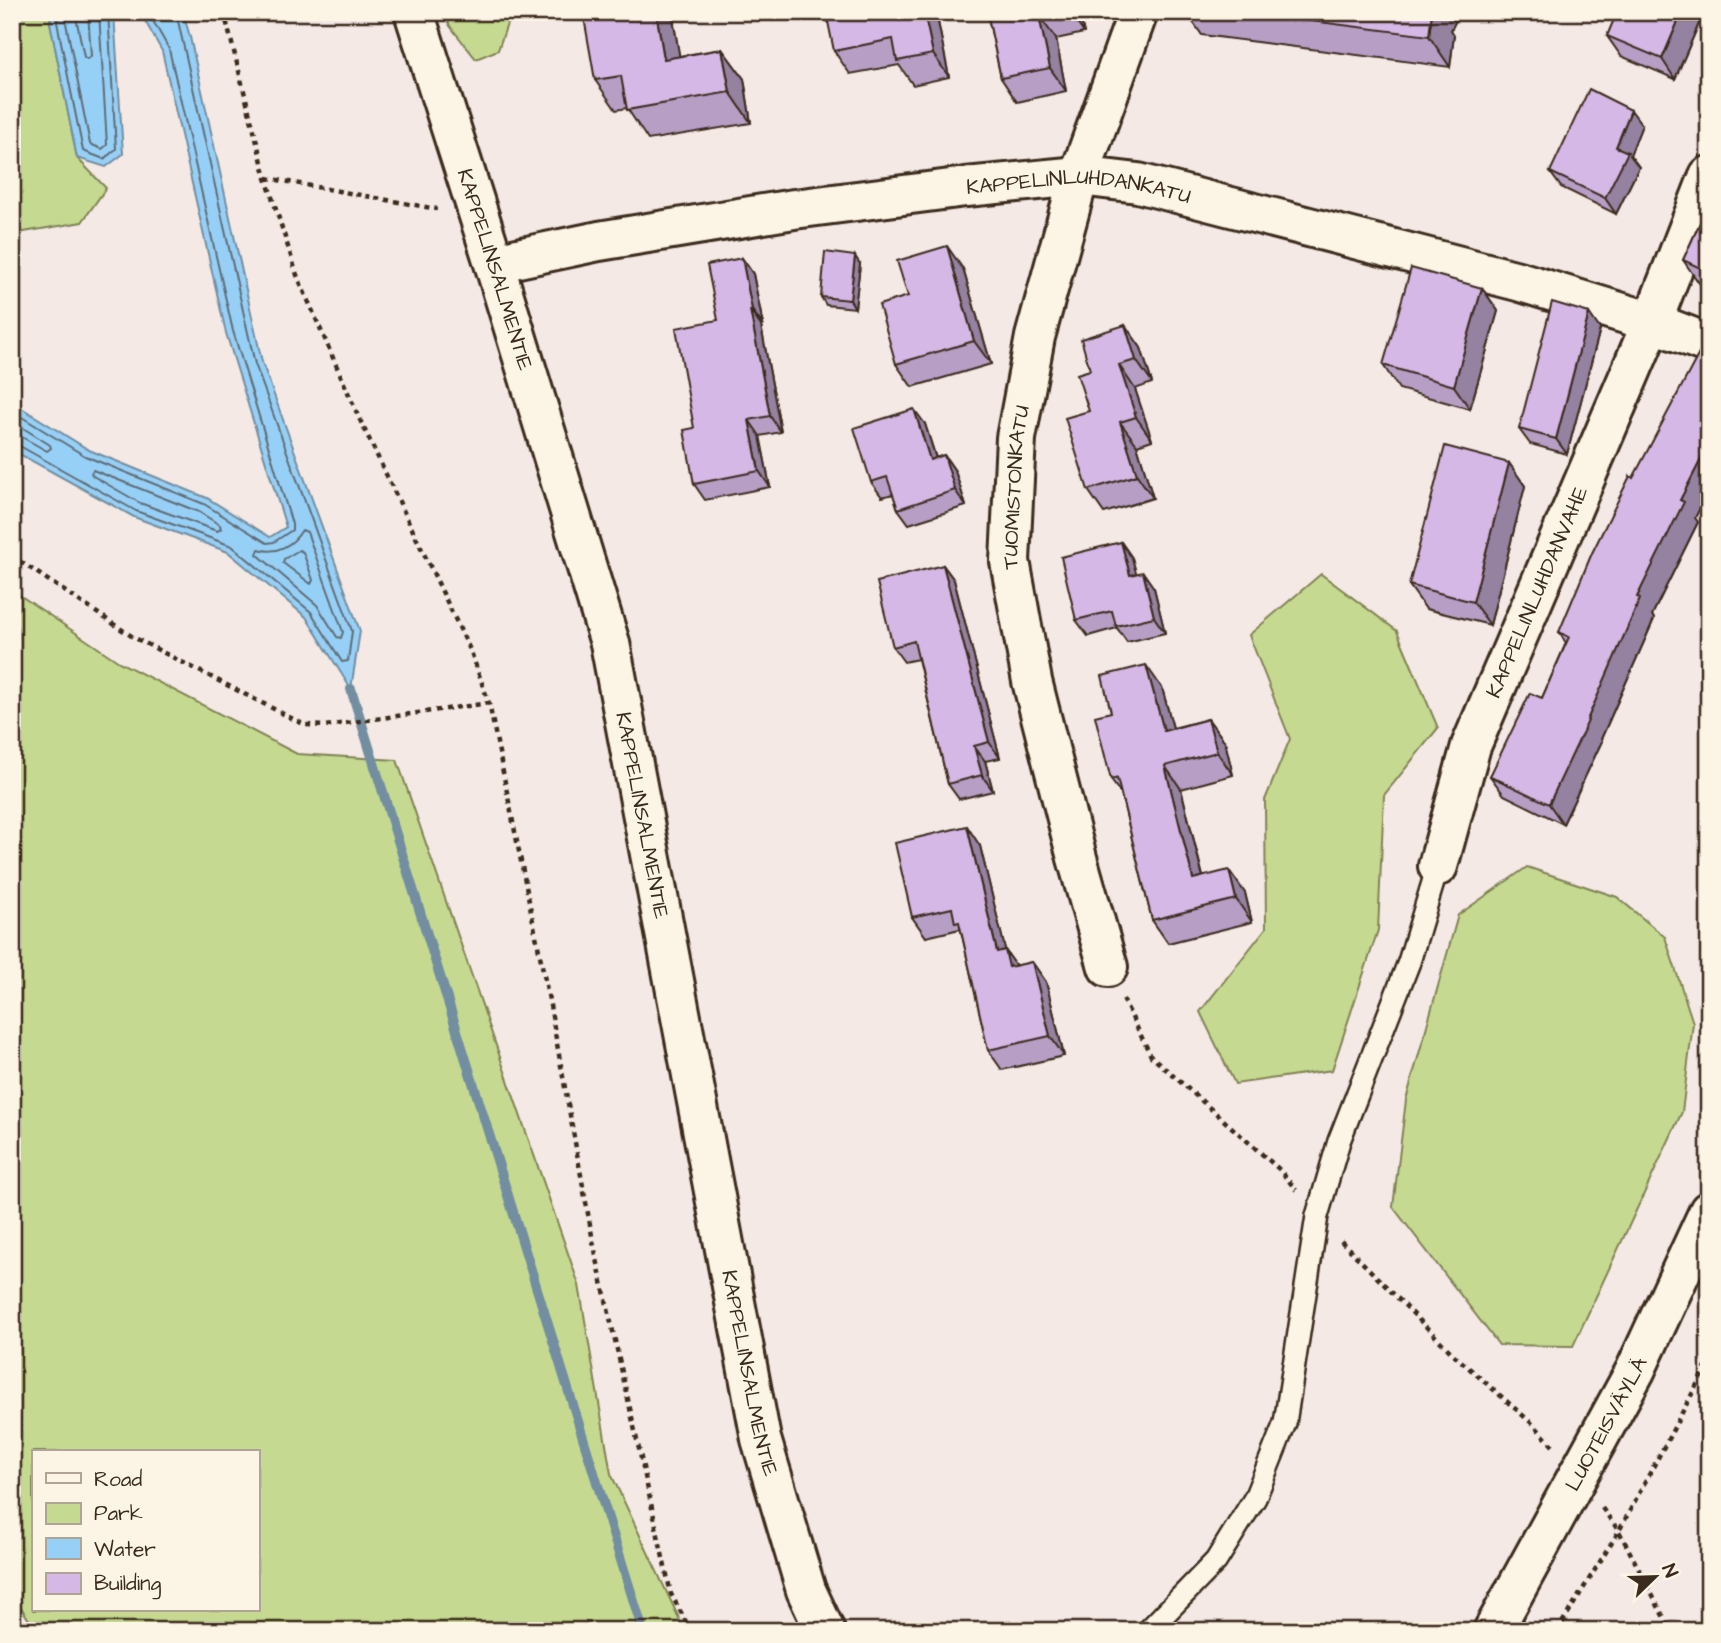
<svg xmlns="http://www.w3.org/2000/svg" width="1721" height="1643" font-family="'Architects Daughter',sans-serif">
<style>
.green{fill:#c5da90;stroke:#808257;stroke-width:2;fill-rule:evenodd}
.water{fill:#97d0f7;stroke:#728ea0;stroke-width:2}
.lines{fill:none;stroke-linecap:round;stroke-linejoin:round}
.shore{stroke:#606c75;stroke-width:2}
.stream{stroke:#728ea0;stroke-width:10}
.service-casing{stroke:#3b2a1e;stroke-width:26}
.minor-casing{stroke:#3b2a1e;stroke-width:44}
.tertiary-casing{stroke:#3b2a1e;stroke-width:44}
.secondary-casing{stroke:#3b2a1e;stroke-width:44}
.path{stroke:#3b2a1e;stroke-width:4.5;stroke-dasharray:5 5;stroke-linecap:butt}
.service{stroke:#fcf5e5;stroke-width:21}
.minor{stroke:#fcf5e5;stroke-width:38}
.tertiary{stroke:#fcf5e5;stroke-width:38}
.secondary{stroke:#fcf5e5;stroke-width:38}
.wall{fill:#b79ec5;stroke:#3b2a1e;stroke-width:2}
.shaded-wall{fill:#9581a0;stroke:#3b2a1e;stroke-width:2}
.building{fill:#d5b8e5;stroke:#3b2a1e;stroke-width:2}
.labels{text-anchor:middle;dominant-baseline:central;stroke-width:5;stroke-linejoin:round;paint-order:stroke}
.street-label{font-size:21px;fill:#3b2a1e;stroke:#fcf5e5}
</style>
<rect width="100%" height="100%" fill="#f4e9e5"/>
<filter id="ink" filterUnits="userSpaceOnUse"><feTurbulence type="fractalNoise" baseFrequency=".0143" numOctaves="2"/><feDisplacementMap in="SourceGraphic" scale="14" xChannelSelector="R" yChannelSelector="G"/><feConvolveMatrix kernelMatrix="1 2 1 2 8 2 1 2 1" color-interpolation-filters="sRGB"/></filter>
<g filter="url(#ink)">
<path class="green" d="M12 12H52L50 22 77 158 106 188 82 222 12 234Z
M444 12H508V21L498 50 476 59 450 26Z
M1321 574 1397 631 1438 728 1384 795 1378 930 1332 1070 1235 1084 1200 1012 1266 928 1265 800 1290 739 1249 635Z
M12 590 119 662 297 754 397 760 579 1285 611 1474 685 1631H36L22 1609 12 1601ZM33 1452H257V1610H33Z
M1527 867 1617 897 1665 937 1693 1023 1682 1112 1573 1346 1499 1345 1393 1207 1406 1100 1458 915Z"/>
<path class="water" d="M52 12H116L114 13 123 154 106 167 77 158 50 22Z
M140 12H183L190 37 262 362 360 631 351 689 306 617 228 552 134 517 12 450V402L89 450 207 498 270 537 286 527 226 333 162 51Z"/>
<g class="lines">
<path class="shore" d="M59 12 57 22 83 151 104 159 116 149 108 12
M67 12 66 23 90 144 102 149 107 145 99 12
M78 12 77 22 84 57 87 59 91 56 88 12
M12 411 85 456 204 504 267 543 274 542 292 530V524L233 331 169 49 148 12
M12 421 50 445 51 448 47 451 22 437 12 435
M12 444 18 445 136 511 232 546 311 612 342 662 348 661 352 631 255 364 176 12
M93 470 199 512 220 525 221 529 217 531 140 503 93 476 91 473Z
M302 530 307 532 343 632 341 638 337 637 317 605 257 554 259 549C276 555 293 545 302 530Z
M299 550 303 552 313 580 311 584 283 563 284 559Z"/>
<path class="stream" d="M351 689 643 1631"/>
<g class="service-casing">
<path id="service" d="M1148 1631 1216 1561 1255 1498 1285 1423 1317 1216 1339 1141 1409 962 1438 866"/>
</g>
<g class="minor-casing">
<g id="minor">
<path id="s1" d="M494 263 599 241 794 209 966 187 1079 176 1138 183 1518 281 1652 322 1709 344"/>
<path id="s2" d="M1438 866 1471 746 1652 322 1709 176"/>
<path id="s3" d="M1108 967 1077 858 1032 681 1010 561 1016 438 1035 337 1079 176 1138 12"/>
</g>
</g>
<g class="tertiary-casing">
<g id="tertiary">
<path id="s4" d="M414 12 494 263 610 643 761 1439 806 1590 825 1631"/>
</g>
</g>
<g class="secondary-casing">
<g id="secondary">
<path id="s5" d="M1493 1631 1635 1371 1709 1211"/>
</g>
</g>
<path class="path" d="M224 12 266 178 297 275 360 420 471 652 489 703 549 1000 593 1241 671 1594 691 1631
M267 178 437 209
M12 556 133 637 305 725 325 726 489 703
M1123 999 1151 1056 1280 1170 1296 1190
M1341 1241 1453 1354 1535 1426 1553 1446
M1602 1508 1619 1531 1671 1631
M1557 1631 1619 1531 1709 1362"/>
<use href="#service" class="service"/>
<use href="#minor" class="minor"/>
<use href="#tertiary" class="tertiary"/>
<use href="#secondary" class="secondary"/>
</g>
<path class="wall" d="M672 12 679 56 722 49 744 79 751 123 648 140 627 108 616 110 595 80Z
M936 12 949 77 913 85 899 65 850 74 834 51Z
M987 12H1079L1084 33 1056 39 1066 91 1017 102 1001 78Z
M1186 12H1457L1456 20 1451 30 1454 35 1450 67 1202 35Z
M1704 12 1675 79 1621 56 1607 36Z
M1642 125 1630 155 1639 167 1616 214 1561 187 1550 172Z
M1709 203V288L1699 283 1683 260Z
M742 258 753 274 763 325 761 326 781 432 760 436 770 487 705 500 694 484V428L718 320Z
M860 264 855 308 826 305 821 297Z
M963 269 991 364 912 387 896 364Z
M1482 288 1498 311 1470 409 1399 389 1383 365Z
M1125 325 1141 348 1152 383 1135 389 1152 440 1137 445 1153 498 1104 513 1088 490 1090 370Z
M1600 329 1567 454 1530 444 1519 429Z
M925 424 936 458 944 455 955 471 966 506 909 524 898 509 893 494 882 497 871 482Z
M1509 463 1525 486 1490 625 1426 609 1409 585Z
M1695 518 1698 522 1652 615 1654 619 1601 739 1602 741 1563 824 1504 795 1490 776 1542 698 1566 643 1559 632Z
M1121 542 1132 558 1136 574 1154 588 1165 633 1127 642 1117 628 1088 636 1076 620Z
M943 565 954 580 1000 758 985 761 993 791 959 799 948 784 918 659 904 662 893 647Z
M1162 688 1173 728 1208 719 1225 742 1233 775 1181 789 1203 876 1245 893 1252 922 1168 943 1152 920 1121 794 1111 780V712Z
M980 846 1005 950 1016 966 1032 962 1046 982 1064 1056 1002 1070 988 1050 961 931 960 929 926 937 912 917Z"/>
<path class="shaded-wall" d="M656 12H672L685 89 664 59Z
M924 12H936L949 77 933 54Z
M1069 12H1079L1084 33Z
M1432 12H1457L1456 20 1451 30 1454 35 1450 67 1429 36Z
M1682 12H1704L1675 79 1662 59Z
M1039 16 1056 39 1066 91 1050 68Z
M722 49 744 79 751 123 730 92Z
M1631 110 1642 125 1630 155 1639 167 1616 214 1605 198 1616 147Z
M947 246 963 269 991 364 974 341Z
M855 256 860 264 855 308 850 300Z
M742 258 753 274 763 325 752 310Z
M1482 288 1498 311 1470 409 1454 386Z
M750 310 761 326 781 432 770 416Z
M1589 313 1600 329 1567 454 1556 439Z
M1125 325 1141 348 1152 383 1136 360Z
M1119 365 1135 389 1152 440 1136 417Z
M914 409 925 424 941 475 930 460Z
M749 420 760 436 770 487 759 471Z
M1120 422 1137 445 1153 498 1137 475Z
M1709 444V490L1695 518 1698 522 1652 615 1654 619 1601 739 1602 741 1563 824 1549 804 1587 720 1637 597 1680 500Z
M944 455 955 471 966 506 955 490Z
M1509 463 1525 486 1490 625 1473 602Z
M1121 542 1132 558 1141 591 1130 575Z
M943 565 954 580 1000 758 989 742Z
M1143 572 1154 588 1165 633 1154 617Z
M1146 665 1162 688 1180 754 1164 731Z
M1208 719 1225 742 1233 775 1217 752Z
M974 746 985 761 993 791 982 775Z
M1165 766 1181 789 1209 902 1193 879Z
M967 826 980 846 1007 957 1005 950 1019 970 1023 987 997 952Z
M1229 870 1245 893 1252 922 1236 899Z
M1032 962 1046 982 1064 1056 1050 1036Z"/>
<path class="building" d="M583 12H656L664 59 722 49 730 92 627 110 621 76 595 80Z
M826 12H924L933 54 897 61 893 39 834 51Z
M987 12H1057L1039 16 1050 68 1001 78Z
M1240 12H1432L1429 36Z
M1617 12H1682L1662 59 1607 36Z
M1589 89 1631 110 1616 147 1628 152 1605 198 1550 172Z
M1709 203V272L1683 260Z
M947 246 974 341 896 364 879 305 908 296 897 261Z
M825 252 855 256 850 300 821 297Z
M742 258 752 310H750L770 416 749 420 759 471 694 484 684 430 694 428 676 328 718 320 707 265Z
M1411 268 1482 288 1454 386 1383 365Z
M1552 302 1589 313 1556 439 1519 429Z
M1125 325 1136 360 1119 365 1136 417 1120 422 1137 475 1088 490 1065 418 1089 411 1077 374 1090 370 1081 339Z
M1704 344 1709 346V444L1680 500 1684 502 1637 597 1640 599 1587 720 1588 721 1549 804 1490 776 1530 693 1542 698 1569 637 1559 632 1592 553 1630 476 1633 478Z
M914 409 930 460 944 455 955 490 898 509 887 477 871 482 854 428Z
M1445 446 1509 463 1473 602 1409 585Z
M1121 542 1130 575 1143 572 1154 617 1116 626 1112 611 1076 620 1061 557Z
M943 565 989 742 974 746 982 775 948 784 914 641 893 647 877 582Z
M1146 665 1164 731 1208 719 1217 752 1165 766 1193 879 1229 870 1236 899 1152 920 1117 778 1111 780 1095 716 1111 712 1102 676Z
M967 826 997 952 1005 950 1009 967 1032 962 1050 1036 988 1050 959 922 955 923 952 908 912 917 895 843Z"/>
</g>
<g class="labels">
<g class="street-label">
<text stroke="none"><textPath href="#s1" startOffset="592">KAPPELINLUHDANKATU</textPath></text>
<text stroke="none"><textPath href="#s4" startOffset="270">KAPPELINSALMENTIE</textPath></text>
<text stroke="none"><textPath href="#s3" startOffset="492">TUOMISTONKATU</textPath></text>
<text stroke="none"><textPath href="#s2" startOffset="292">KAPPELINLUHDANVAHE</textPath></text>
<text stroke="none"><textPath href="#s4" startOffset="836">KAPPELINSALMENTIE</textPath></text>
<text stroke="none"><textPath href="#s4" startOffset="1404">KAPPELINSALMENTIE</textPath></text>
<text stroke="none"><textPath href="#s5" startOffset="236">LUOTEISVÄYLÄ</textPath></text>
</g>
</g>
<rect width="1721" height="1643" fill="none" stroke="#fcf5e5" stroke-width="42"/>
<rect x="21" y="21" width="1679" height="1601" fill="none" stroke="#3b2a1e" stroke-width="2.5" filter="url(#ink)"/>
<rect x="32" y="1450" width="228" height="161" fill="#fcf5e5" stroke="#afa495" stroke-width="2"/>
<rect x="46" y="1473" width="35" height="10" fill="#fcf5e5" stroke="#afa495" stroke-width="2"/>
<text x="94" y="1486" font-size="21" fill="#3b2a1e">Road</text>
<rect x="46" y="1503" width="35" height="21" fill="#c5da90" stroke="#afa495" stroke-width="2"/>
<text x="94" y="1520" font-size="21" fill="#3b2a1e">Park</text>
<rect x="46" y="1538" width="35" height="21" fill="#97d0f7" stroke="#afa495" stroke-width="2"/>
<text x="94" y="1556" font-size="21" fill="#3b2a1e">Water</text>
<rect x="46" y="1573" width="35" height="21" fill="#d5b8e5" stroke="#afa495" stroke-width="2"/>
<text x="94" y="1590" font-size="21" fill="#3b2a1e">Building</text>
<g transform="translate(1655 1577) rotate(67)" stroke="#fcf5e5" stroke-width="5" paint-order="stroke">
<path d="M0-5L12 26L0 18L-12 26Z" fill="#3b2a1e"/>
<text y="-10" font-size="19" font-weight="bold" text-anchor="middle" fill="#3b2a1e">N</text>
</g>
</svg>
